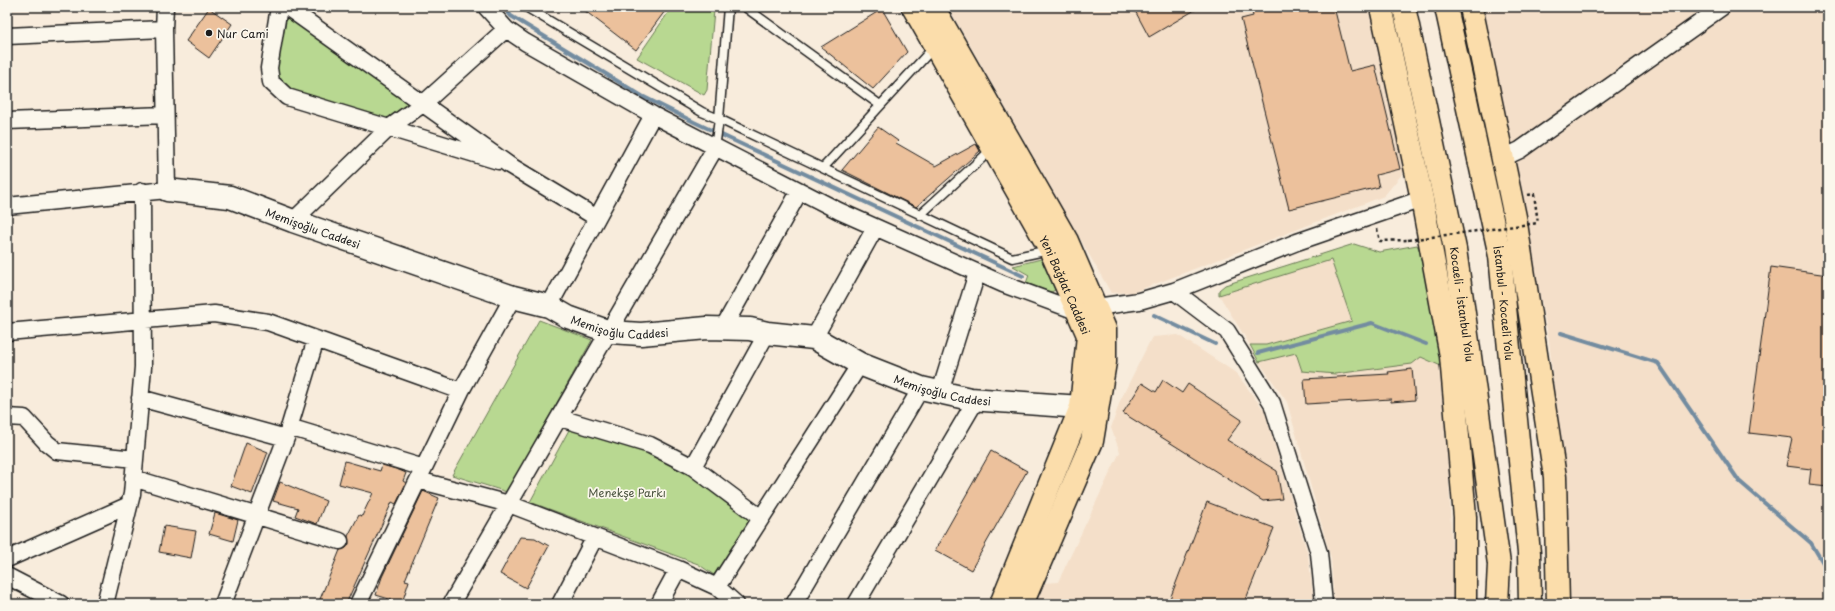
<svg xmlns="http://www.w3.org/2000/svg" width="1835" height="611" font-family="'Playpen Sans',sans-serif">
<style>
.built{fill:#f4dfc9}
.green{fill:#b8d891;stroke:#6a7a56}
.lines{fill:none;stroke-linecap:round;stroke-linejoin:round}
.stream{stroke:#738ca0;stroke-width:4}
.building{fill:#ecc19c;stroke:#1c1c1c}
.lane-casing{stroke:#1c1c1c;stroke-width:11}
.street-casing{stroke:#1c1c1c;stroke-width:19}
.secondary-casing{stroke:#1c1c1c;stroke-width:25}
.primary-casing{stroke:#1c1c1c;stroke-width:25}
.highway-casing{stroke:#1c1c1c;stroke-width:25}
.path{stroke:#1c1c1c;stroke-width:2.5;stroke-dasharray:3 3;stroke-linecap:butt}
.lane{stroke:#fbf7ec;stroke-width:8}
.street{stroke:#fbf7ec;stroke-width:16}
.secondary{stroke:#fbf7ec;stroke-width:22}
.primary{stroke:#fbddab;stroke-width:22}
.highway{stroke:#fbddab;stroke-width:22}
.path-bridge{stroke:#1c1c1c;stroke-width:2.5;stroke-dasharray:3 3;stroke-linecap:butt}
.poi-dot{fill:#1c1c1c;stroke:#fbf7ec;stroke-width:1.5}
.labels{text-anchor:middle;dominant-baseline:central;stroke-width:3.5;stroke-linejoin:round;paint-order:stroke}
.poi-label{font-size:11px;fill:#1c1c1c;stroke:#fbf7ec;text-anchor:start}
.street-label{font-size:11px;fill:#1c1c1c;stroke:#fbf7ec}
.park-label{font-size:11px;fill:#4b543f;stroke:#fbf7ec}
</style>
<rect width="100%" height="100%" fill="#f8ecdc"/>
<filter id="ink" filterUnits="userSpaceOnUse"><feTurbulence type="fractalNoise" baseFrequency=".025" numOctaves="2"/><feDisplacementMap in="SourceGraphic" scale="8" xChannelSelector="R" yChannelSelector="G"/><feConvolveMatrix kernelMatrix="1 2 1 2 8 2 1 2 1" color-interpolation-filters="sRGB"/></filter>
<g filter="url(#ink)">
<path class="built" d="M948 7H1372L1407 168 1384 196 1134 292 1111 293Z
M1481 7H1828V604H1565L1567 521 1549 340Z
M1331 259 1352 321 1266 345H1250L1219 295Z
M1371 334 1441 366 1448 456 1454 604H1334L1331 558 1287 402 1259 362Z
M1178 335 1236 373 1264 410 1308 555 1314 604H1034L1043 583 1058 582 1120 452 1111 428 1120 401 1152 337Z"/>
<path class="green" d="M672 7H710L714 10 707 90 704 95 637 58Z
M287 17 408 103 385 120 291 90 278 78 276 69Z
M1354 244 1379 252 1417 245 1421 253 1441 366 1421 357 1412 364 1335 374 1302 371 1296 353 1259 362 1250 345H1266L1352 321 1331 260 1219 295V290L1225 285Z
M1041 259 1055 290C1047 296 1034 289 1025 286L1029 275 1013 266Z
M539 320 592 340 507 492 452 475Z
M570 428 647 452 691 472 751 519 714 575 698 564 530 502Z"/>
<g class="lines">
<path class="stream" d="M504 7 511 16 642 96 694 122 1023 276
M1154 315 1215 344
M1561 333 1658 363 1739 481 1811 543 1828 571
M1258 353 1372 323 1426 344"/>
</g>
<path class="building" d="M580 7H668L636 50Z
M1133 7H1200L1149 37Z
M1251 7H1334L1350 71 1375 65 1400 169 1376 175 1379 187 1289 209 1241 19 1253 16Z
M209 8 232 24 209 58 186 41Z
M882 9 907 52 873 89 821 47Z
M878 127 898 141 896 143 936 166 976 144 980 151 916 207 842 170Z
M1771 267 1828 275V487L1809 485 1811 469 1786 466 1792 438 1749 433Z
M1412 369 1415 400 1391 402V399L1306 404 1304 379 1389 374 1388 372Z
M1163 380 1182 393 1188 384 1242 420 1227 440 1277 471 1282 499 1263 501 1123 413 1142 383 1156 392Z
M246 443 268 452 252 494 231 486Z
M991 451 1027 471 971 570 935 550Z
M345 461 380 471 382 465 399 470 406 473 403 481 406 483 396 504 392 502 346 604H318L340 550 346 548 349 544 348 536 359 515 362 516 373 493 339 484Z
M280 482 326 501 317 524 295 516 298 508 273 501Z
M423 491 439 498 405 580 409 581 402 603 376 595 382 577Z
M1207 502 1274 528 1244 604H1168Z
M215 513 238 520 233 541 209 534Z
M164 526 196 531 191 558 159 552Z
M520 537 535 538 549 546 526 588 500 574Z"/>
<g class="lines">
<g class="lane-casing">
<path id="lane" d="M526 7 702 112 719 119 1012 258 1049 250
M745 7 880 105
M715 148 719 119 728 7
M823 168 935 46
M920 215 992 149"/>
</g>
<g class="street-casing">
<path id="street" d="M279 7 269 68 271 82 287 97 498 161
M287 7 509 165 597 218
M486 7 506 29 525 42 653 115 839 211 1003 284 1079 312 1096 307 1139 301 1174 291 1297 242 1422 199
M7 36 164 29
M7 121 165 115
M1503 158 1520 150 1722 7
M7 206 167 190 164 29 165 7
M293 221 389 128 424 103 506 29
M1174 291 1227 331 1272 403 1319 553 1324 604
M549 306 653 115
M723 328 799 192
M7 332 214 314 268 322 461 391
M814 338 875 228
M940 392 977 273
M140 398 286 438 316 339
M7 417 24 418 47 443 57 451 135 459
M560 418 650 445 693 467 761 518
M289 427 424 468
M693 467 767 333
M133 478 340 541
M418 480 509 504 678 569 717 587 736 604
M7 559 129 505
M7 576 61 604
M717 587 860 364
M105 604 132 494 143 367 142 191
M223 604 286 438
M358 604 461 391 513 297
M451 604 715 148
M560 604 595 537
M659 604 678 569
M794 604 921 388
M856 604 976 400"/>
</g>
<g class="secondary-casing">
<g id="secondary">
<path id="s1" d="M167 190 230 197 293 221 513 297 549 306 568 317 610 332 641 334 707 328 750 329 767 333 814 338 860 364 921 388 970 399 1081 407"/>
</g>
</g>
<g class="primary-casing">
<g id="primary">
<path id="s2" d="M913 7 1050 249 1088 335 1081 407 1001 604"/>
<path d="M933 7 1067 241 1105 329V362L1092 441 1022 604"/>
<path d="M1381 7 1422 199 1451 356 1465 517V604"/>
<path d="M1471 7 1515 217 1555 477 1558 604"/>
</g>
</g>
<g class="highway-casing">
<g id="highway">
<path id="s3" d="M1404 7 1455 249 1499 564 1497 604"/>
<path id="s4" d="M1446 7 1500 256 1529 553 1530 604"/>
</g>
</g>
<path class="path" d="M1528 195 1534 194 1538 223
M1377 229 1380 241 1408 240"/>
<use href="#lane" class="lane"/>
<use href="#street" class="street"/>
<use href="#secondary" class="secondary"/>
<use href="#primary" class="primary"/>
<use href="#highway" class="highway"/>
<path class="path-bridge" d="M1408 240 1538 223"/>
</g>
</g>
<circle class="poi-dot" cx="209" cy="33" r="4"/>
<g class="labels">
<g class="poi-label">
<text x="217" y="33">Nur Cami</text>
</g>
<g class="street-label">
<text stroke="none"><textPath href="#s1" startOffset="152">Memişoğlu Caddesi</textPath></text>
<text stroke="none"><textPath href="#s2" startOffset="317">Yeni Bağdat Caddesi</textPath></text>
<text stroke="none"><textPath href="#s4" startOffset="302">İstanbul - Kocaeli Yolu</textPath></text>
<text stroke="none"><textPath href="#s3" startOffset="303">Kocaeli - İstanbul Yolu</textPath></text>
<text stroke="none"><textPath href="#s1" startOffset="476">Memişoğlu Caddesi</textPath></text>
<text stroke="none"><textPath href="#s1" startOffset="812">Memişoğlu Caddesi</textPath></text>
</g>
<g class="park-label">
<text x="627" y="492">Menekşe Parkı</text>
</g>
</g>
<rect width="1835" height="611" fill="none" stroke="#fbf7ec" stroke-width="24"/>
<rect x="12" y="12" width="1811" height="587" fill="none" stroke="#1c1c1c" stroke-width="1.5" filter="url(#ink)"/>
</svg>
